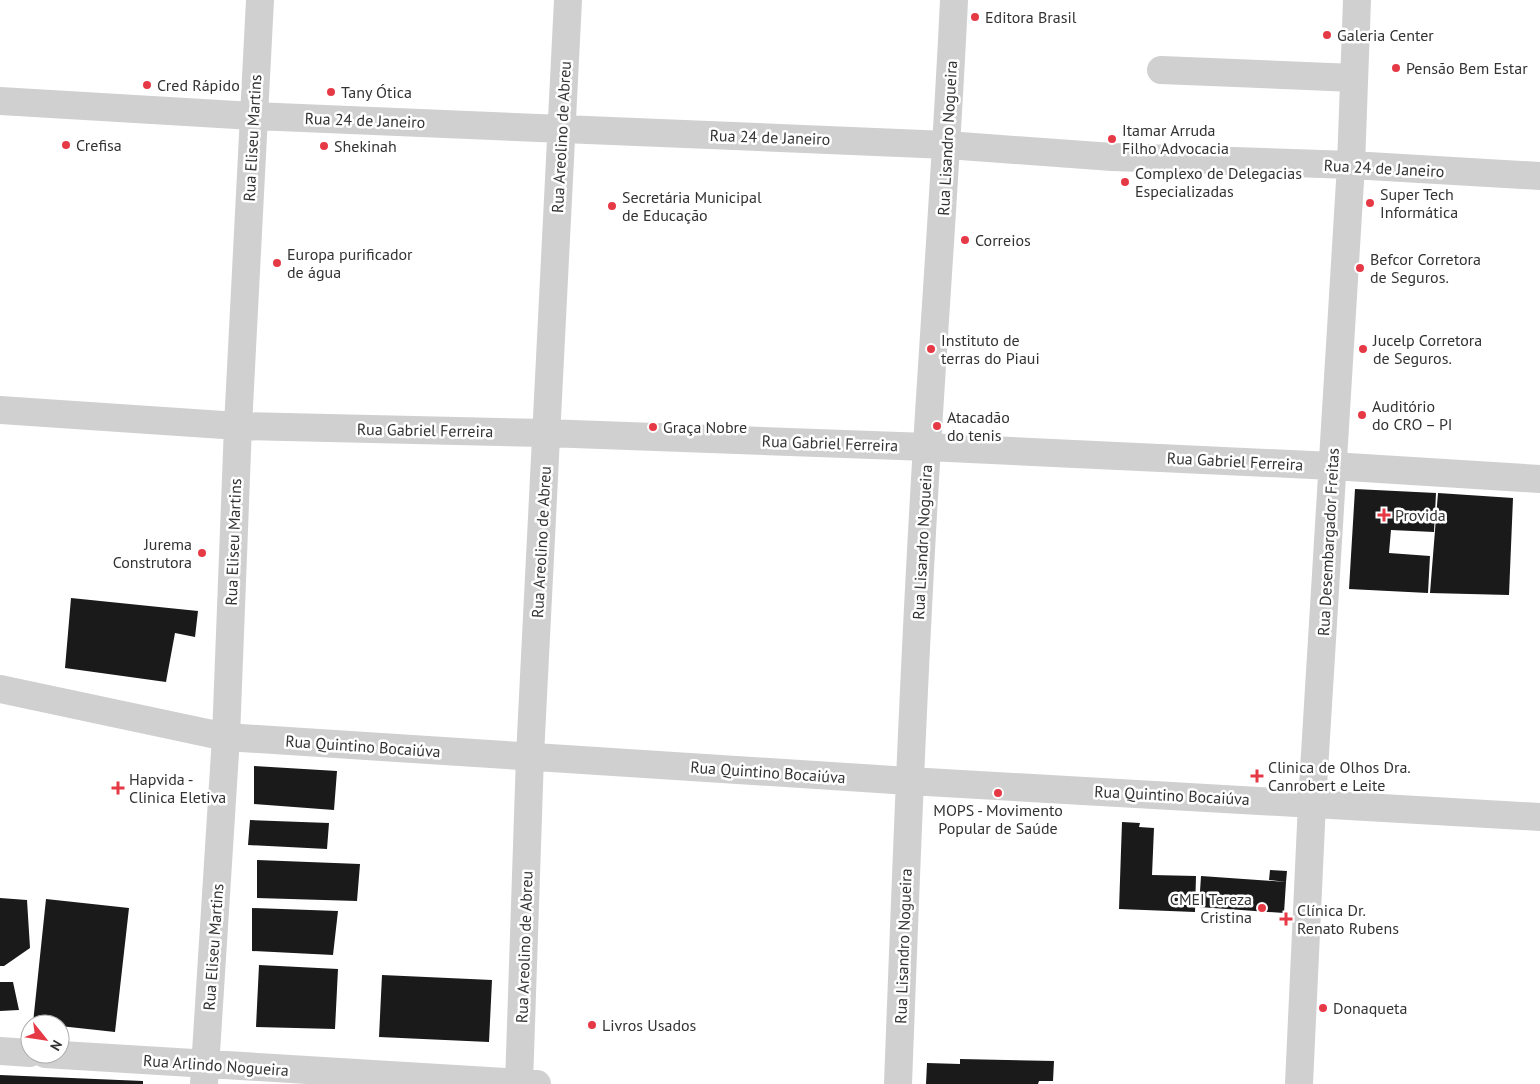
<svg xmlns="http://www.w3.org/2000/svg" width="1540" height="1084" font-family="'PT Sans',sans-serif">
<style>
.building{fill:#1a1a1a}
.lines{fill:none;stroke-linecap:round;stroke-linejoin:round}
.minor{stroke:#d0d0d0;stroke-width:28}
.poi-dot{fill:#e63946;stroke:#fff;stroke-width:2}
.labels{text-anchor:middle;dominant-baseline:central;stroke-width:5;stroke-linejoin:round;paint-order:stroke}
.poi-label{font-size:16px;fill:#333;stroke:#fff;text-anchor:start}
.street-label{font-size:16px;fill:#333;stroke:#fff}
</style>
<rect width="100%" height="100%" fill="#fff"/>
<path class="building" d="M1355 489 1436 493 1434 532 1391 530 1389 553 1430 556 1428 593 1349 589Z
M1438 493 1513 498 1509 595 1430 593Z
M71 598 198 611 195 637 175 633 166 682 65 668Z
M254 766 337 771 334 810 254 804Z
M250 820 329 823 327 849 248 845Z
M1122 822 1140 823 1139 827 1154 828 1152 875 1196 876 1195 912 1119 909Z
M257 860 360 864 357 901 257 898Z
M1270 870 1287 871 1286 882 1269 880Z
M1201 876 1286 882 1284 913 1199 907Z
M0 898 27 900 30 948 4 966H0Z
M46 899 129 908 115 1032 60 1026V1024L33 1023Z
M252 908 338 911 333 955 252 951Z
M259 965 338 969 335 1029 256 1027Z
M382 975 492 980 489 1042 379 1037Z
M0 982H13L19 1010 0 1011Z
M960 1059 1054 1061 1053 1081H1039L1038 1084H926L927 1063 960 1064Z
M0 1075 143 1081V1084H0Z"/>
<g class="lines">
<path class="minor" d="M1161 70 1354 78
M0 101 253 116 947 145 1112 157 1351 165 1540 176
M0 410 238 426 546 433 927 447 1332 466 1540 479
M0 689 226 737 909 781 1540 817
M0 1051 30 1053
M45 1054 537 1084
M204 1084 226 737 238 426 260 0
M519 1084 530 756 568 0
M898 1084C906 871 914 659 927 446 936 298 947 149 954 0
M1299 1084 1312 803 1351 165 1357 0"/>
</g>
<g class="poi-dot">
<circle cx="975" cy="17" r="5"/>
<circle cx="1327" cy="35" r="5"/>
<circle cx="1396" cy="68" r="5"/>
<circle cx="147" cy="85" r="5"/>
<circle cx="331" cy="92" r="5"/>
<circle cx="1112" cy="139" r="5"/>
<circle cx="66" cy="145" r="5"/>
<circle cx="324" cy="146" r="5"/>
<circle cx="1125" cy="182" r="5"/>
<circle cx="1370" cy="203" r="5"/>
<circle cx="612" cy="206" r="5"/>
<circle cx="965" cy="240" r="5"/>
<circle cx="277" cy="263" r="5"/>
<circle cx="1360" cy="268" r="5"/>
<circle cx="931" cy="349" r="5"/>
<circle cx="1363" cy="349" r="5"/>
<circle cx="1362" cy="415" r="5"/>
<circle cx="937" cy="426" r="5"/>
<circle cx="653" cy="427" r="5"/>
<path d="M1381.5 507.5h5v5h5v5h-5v5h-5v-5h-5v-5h5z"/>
<circle cx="202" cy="553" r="5"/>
<path d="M1254.5 768.5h5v5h5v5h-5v5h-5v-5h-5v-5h5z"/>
<path d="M115.5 780.5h5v5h5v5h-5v5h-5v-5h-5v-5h5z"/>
<circle cx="998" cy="793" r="5"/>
<circle cx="1262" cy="908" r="5"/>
<path d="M1283.5 911.5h5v5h5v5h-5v5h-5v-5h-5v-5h5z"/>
<circle cx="1323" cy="1008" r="5"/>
<circle cx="592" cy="1025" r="5"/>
</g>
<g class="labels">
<g class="poi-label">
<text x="985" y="17">Editora Brasil</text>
<text x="1337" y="35">Galeria Center</text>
<text x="1406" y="68">Pensão Bem Estar</text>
<text x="157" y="85">Cred Rápido</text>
<text x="341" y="92">Tany Ótica</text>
<text x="1122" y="130">Itamar Arruda<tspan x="1122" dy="18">Filho Advocacia</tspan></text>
<text x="76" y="145">Crefisa</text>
<text x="334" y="146">Shekinah</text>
<text x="1135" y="173">Complexo de Delegacias<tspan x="1135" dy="18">Especializadas</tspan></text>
<text x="1380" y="194">Super Tech<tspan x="1380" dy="18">Informática</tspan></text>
<text x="622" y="197">Secretária Municipal<tspan x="622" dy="18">de Educação</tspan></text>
<text x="975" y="240">Correios</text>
<text x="287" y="254">Europa purificador<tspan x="287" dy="18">de água</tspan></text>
<text x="1370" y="259">Befcor Corretora<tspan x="1370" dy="18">de Seguros.</tspan></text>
<text x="941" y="340">Instituto de<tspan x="941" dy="18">terras do Piaui</tspan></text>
<text x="1373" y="340">Jucelp Corretora<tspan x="1373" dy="18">de Seguros.</tspan></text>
<text x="1372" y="406">Auditório<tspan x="1372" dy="18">do CRO – PI</tspan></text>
<text x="947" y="417">Atacadão<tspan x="947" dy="18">do tenis</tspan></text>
<text x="663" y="427">Graça Nobre</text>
<text x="1395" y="515">Provida</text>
<text x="192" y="544" text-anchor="end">Jurema<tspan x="192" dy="18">Construtora</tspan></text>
<text x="1268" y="767">Clinica de Olhos Dra.<tspan x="1268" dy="18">Canrobert e Leite</tspan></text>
<text x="129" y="779">Hapvida -<tspan x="129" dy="18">Clinica Eletiva</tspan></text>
<text x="998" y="810" text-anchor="middle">MOPS - Movimento<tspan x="998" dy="18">Popular de Saúde</tspan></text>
<text x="1252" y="899" text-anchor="end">CMEI Tereza<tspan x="1252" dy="18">Cristina</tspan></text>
<text x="1297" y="910">Clínica Dr.<tspan x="1297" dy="18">Renato Rubens</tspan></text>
<text x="1333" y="1008">Donaqueta</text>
<text x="602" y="1025">Livros Usados</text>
</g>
<g class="street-label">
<text transform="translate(365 120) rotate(2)">Rua 24 de Janeiro</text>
<text transform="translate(561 137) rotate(-87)">Rua Areolino de Abreu</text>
<text transform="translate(770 137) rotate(2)">Rua 24 de Janeiro</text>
<text transform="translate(252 138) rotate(-87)">Rua Eliseu Martins</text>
<text transform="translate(947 138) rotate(-87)">Rua Lisandro Nogueira</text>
<text transform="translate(1384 168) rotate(3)">Rua 24 de Janeiro</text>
<text transform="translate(425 430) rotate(1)">Rua Gabriel Ferreira</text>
<text transform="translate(830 443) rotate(2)">Rua Gabriel Ferreira</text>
<text transform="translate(1235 461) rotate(3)">Rua Gabriel Ferreira</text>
<text transform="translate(233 542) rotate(-88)">Rua Eliseu Martins</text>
<text transform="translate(541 542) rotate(-87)">Rua Areolino de Abreu</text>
<text transform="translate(922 542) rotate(-87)">Rua Lisandro Nogueira</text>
<text transform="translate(1328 542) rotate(-87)">Rua Desembargador Freitas</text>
<text transform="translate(363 746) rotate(4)">Rua Quintino Bocaiúva</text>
<text transform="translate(768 772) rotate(4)">Rua Quintino Bocaiúva</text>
<text transform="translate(1172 795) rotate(3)">Rua Quintino Bocaiúva</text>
<text transform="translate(903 946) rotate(-88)">Rua Lisandro Nogueira</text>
<text transform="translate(213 947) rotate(-86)">Rua Eliseu Martins</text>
<text transform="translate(524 947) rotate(-88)">Rua Areolino de Abreu</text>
<text transform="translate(216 1065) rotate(4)">Rua Arlindo Nogueira</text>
</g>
</g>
<g transform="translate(45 1039) rotate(120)"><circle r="24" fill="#ffffff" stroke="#adadad"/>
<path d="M0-4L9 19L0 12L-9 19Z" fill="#e63946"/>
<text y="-8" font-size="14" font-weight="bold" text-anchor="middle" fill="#333333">N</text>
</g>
</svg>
